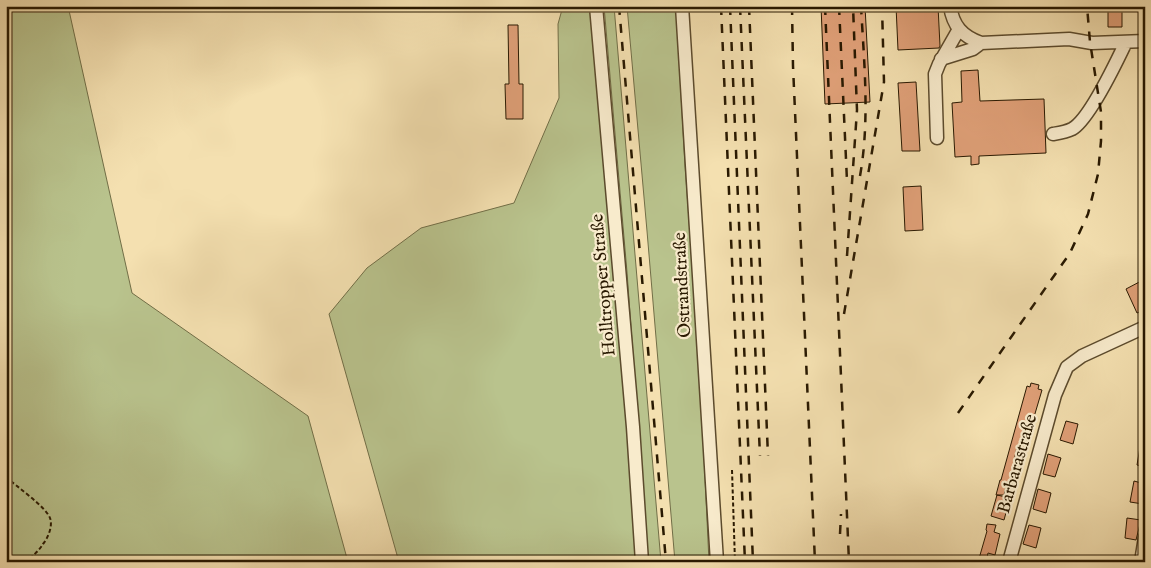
<svg xmlns="http://www.w3.org/2000/svg" width="1151" height="568" font-family="'IM FELL English',serif">
<style>
.green{fill:#b9c38d;stroke:#716e47}
.building{fill:#e0a078;stroke:#291901}
.lines{fill:none;stroke-linecap:round;stroke-linejoin:round}
.minor-casing{stroke:#5c4b2d;stroke-width:15}
.path{stroke:#291901;stroke-width:2;stroke-dasharray:4 2.5;stroke-linecap:butt}
.minor{stroke:#f8ebcc;stroke-width:12}
.rail{stroke:#291901;stroke-width:2.5;stroke-dasharray:9 9;stroke-linecap:butt}
.labels{text-anchor:middle;dominant-baseline:central;stroke-width:4.5;stroke-linejoin:round;paint-order:stroke}
.street-label{font-size:18px;fill:#291901;stroke:#f8ebcc}
</style>
<rect width="100%" height="100%" fill="#f4e0b0"/>
<filter id="stains"><feTurbulence type="fractalNoise" baseFrequency=".004" numOctaves="4"/><feColorMatrix values="0 0 0 0 .2 0 0 0 0 .09 0 0 0 0 .02 0 0 0 .5 -.17"/></filter>
<radialGradient id="worn" r=".72"><stop offset=".6" stop-color="#630" stop-opacity="0"/><stop offset="1" stop-color="#630" stop-opacity=".3"/></radialGradient>
<path class="green" d="M6 6H68L132 293 308 416 348 562H6Z
M563 6H593L626 398 637 562H399L329 314 367 268 421 228 514 203 559 98 558 24Z
M604 6H614L661 562H648L627 272Z
M627 6H676L685 165 700 372 709 562H675L647 231Z"/>
<path class="building" d="M821 6H865L870 102 825 104Z
M896 6H938L940 46 939 48 898 50Z
M1108 10H1122V27H1108Z
M508 25H518L519 84H523V119H506L505 84H509Z
M978 70 980 101 1044 99 1046 153 979 156V164L971 165V156L955 157 952 103 962 102 961 71Z
M916 82 920 151H902L898 83Z
M921 186 923 230 905 231 903 187Z
M1145 279V310L1137 313 1126 289Z
M1031 383 1039 385 1038 389 1042 390 1034 417 1033 416 1024 449 1017 447 1014 461 1020 463 1014 484 1007 482 1004 495H996L1000 480H1001L1027 386 1030 387Z
M1066 421 1078 424 1073 444 1060 440Z
M1141 441 1145 442V467L1137 465Z
M1048 454 1061 458 1055 477 1043 474Z
M1134 481 1145 484 1143 504 1130 502Z
M1038 489 1051 493 1046 513 1033 509Z
M997 495 1010 498 1004 520 991 516Z
M1127 518 1141 520 1136 540 1125 538Z
M987 524 996 525 994 532 1000 534 995 555 988 553 986 562H978L987 531 986 530Z
M1029 525 1041 528 1036 548 1023 544Z"/>
<g class="lines">
<g class="minor-casing">
<path id="minor" d="M596 6 633 427 642 562
M682 6 717 562
M950 6C953 26 962 36 981 43L1069 39 1092 43 1145 41
M941 59 973 49 981 43
M1053 134C1059 133 1066 132 1072 129 1089 120 1117 61 1126 42
M937 138 935 74 939 64 959 29
M1009 562 1055 395 1067 367 1082 356 1145 327
M1141 562 1145 537"/>
</g>
<path class="path" d="M732 470 735 562
M6 477C16 486 46 507 50 518 53 526 48 538 43 544 39 551 32 556 27 562"/>
<use href="#minor" class="minor"/>
<path class="rail" d="M619 6 666 562
M721 6 745 562
M730 6 753 562
M740 6 760 456
M749 6 768 456
M792 6 793 66 815 562
M825 6 849 562
M839 6 847 181
M860 176C870 120 864 62 861 6
M847 256 857 110 853 6
M844 314 884 82 882 6
M958 413 1070 253 1088 214 1098 174 1101 141V112L1090 42 1087 6
M840 534 841 514"/>
</g>
<g class="labels">
<g class="street-label">
<text transform="translate(604 285) rotate(-95)">Holltropper Straße</text>
<text transform="translate(683 285) rotate(-93)">Ostrandstraße</text>
<text transform="translate(1018 464) rotate(-74)">Barbarastraße</text>
</g>
</g>
<rect width="1151" height="568" fill="none" stroke="#f4e0b0" stroke-width="25"/>
<rect x="8" y="8" width="1136" height="553" fill="none" stroke="#291901" stroke-width="2.5"/>
<rect x="12" y="12" width="1126" height="543" fill="none" stroke="#291901"/>
<rect width="100%" height="100%" filter="url(#stains)"/>
<rect width="100%" height="100%" fill="url(#worn)"/>
</svg>
